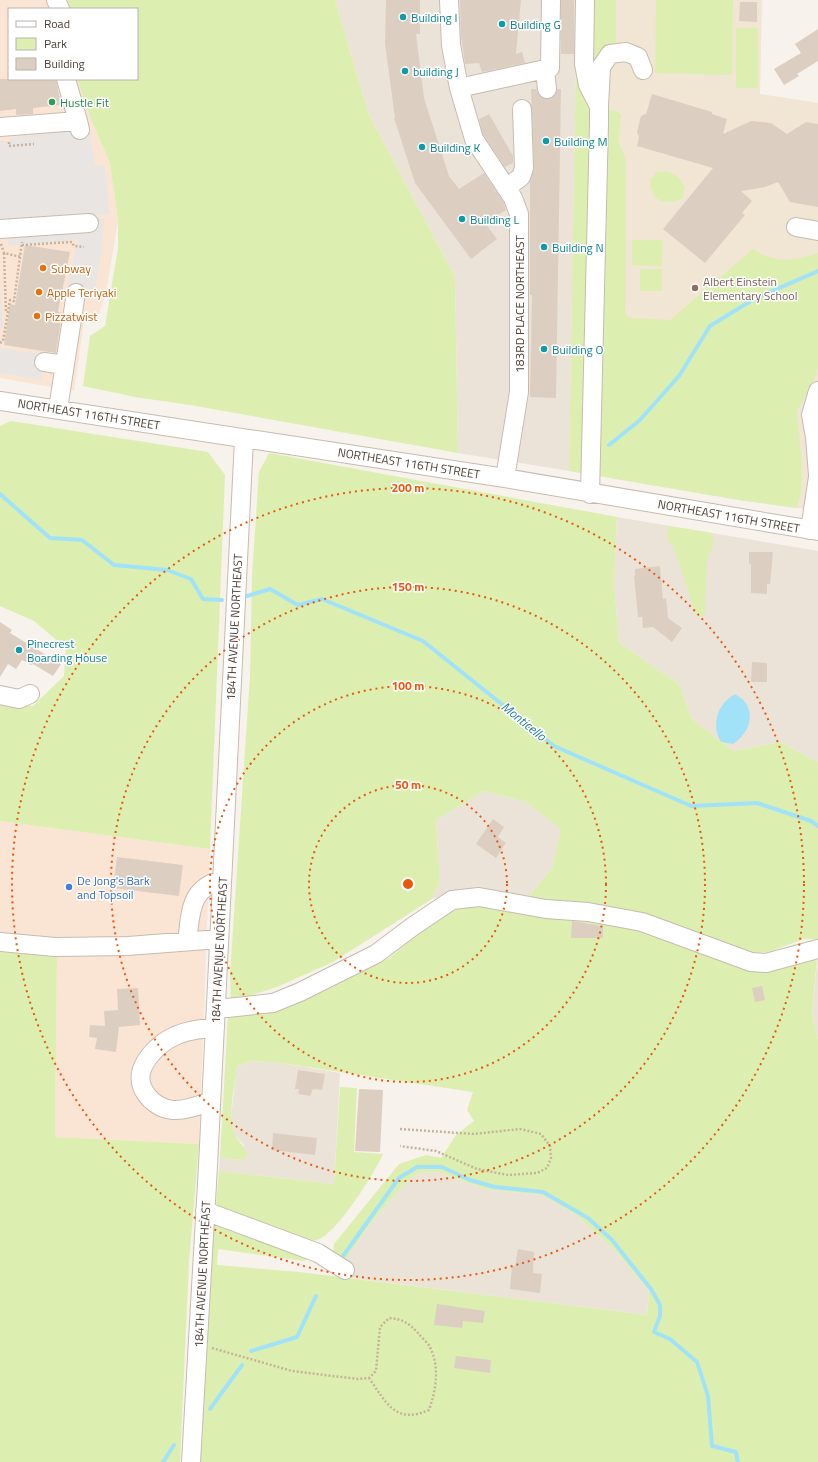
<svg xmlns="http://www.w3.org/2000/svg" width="818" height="1462" font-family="'Titillium Web',sans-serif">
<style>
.residential{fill:#ece3d8}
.commercial{fill:#fae5d5}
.education{fill:#f1e5d4}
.green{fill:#dcefb0}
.parking{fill:#e8e5e2}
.water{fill:#a2e2f9}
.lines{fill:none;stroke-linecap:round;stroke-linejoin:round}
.stream{stroke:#a2e2f9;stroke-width:4}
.building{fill:#ddcec2}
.minor-casing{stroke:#c7bbaf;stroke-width:20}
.path{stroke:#c8b29b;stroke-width:2.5;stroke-dasharray:2 2;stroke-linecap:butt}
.minor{stroke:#fff;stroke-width:18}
.ring{fill:none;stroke:#e8590c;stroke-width:2;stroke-dasharray:2 4}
.culture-dot{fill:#0f9aa8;stroke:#fff;stroke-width:1.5}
.leisure-dot{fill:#2e9e5b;stroke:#fff;stroke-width:1.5}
.food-dot{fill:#e8710a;stroke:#fff;stroke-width:1.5}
.education-dot{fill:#8d6e63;stroke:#fff;stroke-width:1.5}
.shop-dot{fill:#3f7fe0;stroke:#fff;stroke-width:1.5}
.labels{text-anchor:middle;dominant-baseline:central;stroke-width:3;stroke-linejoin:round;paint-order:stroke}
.culture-label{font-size:12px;fill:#0d838f;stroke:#fff;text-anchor:start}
.leisure-label{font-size:12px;fill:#27864d;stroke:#fff;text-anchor:start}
.food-label{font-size:12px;fill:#c56008;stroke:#fff;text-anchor:start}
.education-label{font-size:12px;fill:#785e54;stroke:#fff;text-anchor:start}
.street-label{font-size:12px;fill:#4d4137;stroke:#fff}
.shop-label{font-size:12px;fill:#366cbe;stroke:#fff;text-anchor:start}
.water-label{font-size:13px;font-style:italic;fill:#1f7ea3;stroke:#fff}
.centre{fill:#e8590c;stroke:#fff;stroke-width:2}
.ring-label{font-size:12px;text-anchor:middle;font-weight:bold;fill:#e8590c;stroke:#fff;stroke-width:3;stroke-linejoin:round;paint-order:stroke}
</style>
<rect width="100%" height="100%" fill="#f7f2eb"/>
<path class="residential" d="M335 0H577L569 471 458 453 455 277 369 115Z
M617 517 818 551V762L780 742 733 751 691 718 679 684 619 643 614 582Z
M484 791 526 802 562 829 552 868 528 897 490 890 467 889 432 899 440 881 436 820Z
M818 953V1040L812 1016Z
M251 1061 281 1063 340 1073 334 1184 219 1171 220 1158 243 1160 244 1145 235 1135 231 1117 237 1066Z
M438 1172 485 1189 542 1195 576 1215 618 1254 649 1291 647 1315 343 1277 344 1262 372 1222 406 1182 419 1173Z"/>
<path class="commercial" d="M0 0H68L69 9H9V79H77L90 117 110 163 118 221 106 292 96 323 84 321 74 391 0 378Z
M0 821 210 849 199 1144 55 1137 57 955 0 952Z"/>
<path class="education" d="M577 0H762L760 94 818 103V511L739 500 569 471Z"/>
<path class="green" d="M68 0H335L369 115 455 277 458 453 190 405 135 397 83 386 90 336 105 326 118 248V221L110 163 90 117 77 79H137V9H69Z
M577 0H616V42L596 63 593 108 617 111 621 115 618 140 626 160 625 313 630 318 670 320 753 249C774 264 795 261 818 253V367L814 380 797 411 802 467 801 491 797 508 739 500 569 471Z
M656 0H733L732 75 655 73Z
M736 28H758V88H736Z
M658 171C672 171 679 175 685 188L682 199C663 206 651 201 650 180Z
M632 240H663L662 266 632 265Z
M640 269H662V291H640Z
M11 421 208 452 225 475 210 849 0 821V703L33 706 64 676 66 648 34 621 0 606V426Z
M269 453 617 517 614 582 619 643 679 684 691 718 733 751 780 742 818 762V939H804L768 952 747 953 649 916 607 906 528 897 552 868 561 829 526 802 484 791 436 820 440 881 432 899 333 962 277 987 231 1002 230 974 250 676 252 575 259 472Z
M669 526 712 533 714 543 707 561 705 616 697 617 677 557 666 534Z
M485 905 643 928 745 969 817 957 812 1016 818 1040V1462H200L208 1264 211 1222 312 1258 304 1261 218 1249 217 1265 299 1272 647 1315 649 1291 618 1254 576 1215 542 1195 485 1189 438 1172 419 1173 406 1182 372 1222 344 1262 333 1254 334 1244 399 1164 426 1155 441 1158 456 1135 474 1121 467 1110 473 1092 281 1063 251 1061 237 1066C235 1088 227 1113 235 1134 237 1140 245 1147 248 1154L243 1160 220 1158 228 1015 281 1010 325 991 389 958 433 922 459 908Z
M0 952 57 955 55 1137 199 1144 189 1262 180 1462H0Z
M340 1087 357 1088 354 1152 383 1154C375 1173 336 1235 317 1240 299 1245 240 1218 221 1211L216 1204 219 1171 334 1184Z"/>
<path class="parking" d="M89 129 95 166 105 165 109 214 97 215 99 219H104L102 246 94 296 66 292 78 240 8 246V236H0V141H8L14 137Z
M0 280V286L3 328H0Z
M0 346 2 348 45 355 41 380 0 373Z"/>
<path class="water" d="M735 694C738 696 743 699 745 702 756 717 747 735 733 744L721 742C711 725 717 704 735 694Z"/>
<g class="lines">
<path class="stream" d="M609 445 640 420 679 376 710 326 754 299 818 271
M0 494 50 538 82 540 114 565 167 570 191 579 203 599 222 600
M247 596 270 589 298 605 322 599 423 641 554 746 691 806 757 803 811 821 818 826
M343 1256 399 1178 417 1167H442L470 1180 495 1187 543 1192 588 1218 612 1240 651 1289 660 1305V1316L654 1332 670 1339 697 1362 708 1396 712 1446 736 1452 738 1462
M251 1351 297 1337 316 1296
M210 1409 242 1365
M163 1462 174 1445"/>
</g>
<path class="building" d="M386 0H420V34H416L424 98 449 176 459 189 484 173 504 203 506 210 485 223 497 239 471 259 415 183 394 118H395L385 44Z
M460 0H521L516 54 522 52 525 63 482 72 479 63 465 64 461 36Z
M561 0H574V54H561Z
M740 2H757V22L739 21Z
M818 29V61L797 74 799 76 784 85 774 69 801 53 795 44Z
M0 79H56L61 105 33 108V114L16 115V109L0 111Z
M531 89H536L539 95 548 99 553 97 557 89H561L556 398 530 397 532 295H530V182L534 168Z
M652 94 712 112V114L727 119 723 134 751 121 771 123 787 134 806 122 818 124V207L790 202 778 182 765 187 741 191 752 201 742 213 745 215 705 263 663 229 713 168 637 146 639 137 637 132 641 116 646 114Z
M489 114 513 156V163L505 167 483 134 479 119Z
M25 245 70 252 58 312 62 313 56 353 4 345 10 304 15 305Z
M749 552H773L770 584H767V594L751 593V564H749Z
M660 566 663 599 666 598 668 618 682 628 672 642 653 627 643 628 642 617H638L634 576H635V569Z
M0 622 12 630 10 633 61 664 53 676 33 664 31 665 22 660 16 669 8 664 0 677Z
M752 662 767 663V682H751Z
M493 819 504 827 498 837 506 843 496 858 476 844Z
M117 857 183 865 179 896 113 888Z
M572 921 603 926V938H571Z
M762 986 765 1000 755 1002 752 988Z
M138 988 140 1025 119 1027 116 1052 95 1049 97 1038 89 1037 90 1025 105 1026 104 1011 118 1010 117 989Z
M298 1070 325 1074 322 1090 313 1089 310 1096 298 1094 299 1089H295Z
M359 1089 383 1090 380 1152 355 1151Z
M273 1133 317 1138 315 1155 272 1150Z
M518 1249 534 1252 533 1273 542 1274 540 1293 510 1289 512 1266H515Z
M437 1304 485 1311 483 1323 463 1321 462 1328 434 1325Z
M456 1356 491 1360 490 1373 454 1368Z"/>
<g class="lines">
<g class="minor-casing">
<path id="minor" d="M56 0 60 9
M449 0 451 45 459 88 474 139 513 198 519 214V392L505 478
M585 0 584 64 588 85 599 106V123L590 494
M545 69 547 89
M66 79 78 121
M459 88 550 68 551 0
M599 106 601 67 610 54 626 52 638 57 643 70
M0 127 78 121 80 130
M506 188 521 177 524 168 522 109
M796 227 818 231
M0 229 89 223
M44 362 65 365
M818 391 811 415 815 437 818 475
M0 401 505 478 818 531
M58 409 76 293
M810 530 818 477
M0 695 19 699 30 694
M187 941C191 913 189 888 222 880
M0 942 55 947 128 946 219 939
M216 1007 227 1008 273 1003 300 992 376 954 412 927 452 900 479 897 546 909 588 912 642 922 751 962 766 963 818 949
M211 1101C200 1105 185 1111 173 1110 154 1108 135 1089 142 1069 147 1056 160 1043 173 1037 186 1030 201 1029 215 1028
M205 1211 318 1253 345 1270
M191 1462 208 1166 244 439"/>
</g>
<path class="path" d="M9 142V146L34 144
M1 244 4 253 21 257
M22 245 72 242 74 246 84 247
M4 253 6 313
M0 343 3 341 10 300 14 301 22 242
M400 1129 474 1134 520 1129 541 1134 550 1146 551 1158 547 1168 537 1173 508 1175 477 1169 436 1151 400 1146
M212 1348 292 1371 358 1379 369 1378 376 1371 380 1327 389 1318C402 1319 409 1323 418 1333 421 1337 427 1342 430 1347 440 1368 436 1390 429 1410 395 1425 386 1402 369 1378"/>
<use href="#minor" class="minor"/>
</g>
<g class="ring">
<circle cx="408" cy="884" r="99"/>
<circle cx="408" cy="884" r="198"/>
<circle cx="408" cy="884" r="297"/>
<circle cx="408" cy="884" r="396"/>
</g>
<g class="culture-dot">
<circle cx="403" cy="17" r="4"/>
<circle cx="502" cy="24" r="4"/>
<circle cx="405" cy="71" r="4"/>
<circle cx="546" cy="141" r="4"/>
<circle cx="422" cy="147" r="4"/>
<circle cx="462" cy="219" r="4"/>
<circle cx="544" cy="247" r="4"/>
<circle cx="544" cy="349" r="4"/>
<circle cx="19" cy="650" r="4"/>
</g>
<circle class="leisure-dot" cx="52" cy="102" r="4"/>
<g class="food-dot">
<circle cx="43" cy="268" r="4"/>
<circle cx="39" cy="292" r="4"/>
<circle cx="37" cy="316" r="4"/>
</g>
<circle class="education-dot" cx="695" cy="288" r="4"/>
<circle class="shop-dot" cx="69" cy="887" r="4"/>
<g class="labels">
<g class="culture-label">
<text x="411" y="17">Building I</text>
<text x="510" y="24">Building G</text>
<text x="413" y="71">building J</text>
<text x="554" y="141">Building M</text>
<text x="430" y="147">Building K</text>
<text x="470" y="219">Building L</text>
<text x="552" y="247">Building N</text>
<text x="552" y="349">Building O</text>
<text x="27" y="643">Pinecrest<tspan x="27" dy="14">Boarding House</tspan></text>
</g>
<g class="leisure-label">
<text x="60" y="102">Hustle Fit</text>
</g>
<g class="food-label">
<text x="51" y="268">Subway</text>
<text x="47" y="292">Apple Teriyaki</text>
<text x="45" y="316">Pizzatwist</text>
</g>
<g class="education-label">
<text x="703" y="281">Albert Einstein<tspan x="703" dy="14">Elementary School</tspan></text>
</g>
<g class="street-label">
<text transform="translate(519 304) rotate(-90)">183RD PLACE NORTHEAST</text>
<text transform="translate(89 414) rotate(9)">NORTHEAST 116TH STREET</text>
<text transform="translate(409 463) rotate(9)">NORTHEAST 116TH STREET</text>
<text transform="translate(729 516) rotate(10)">NORTHEAST 116TH STREET</text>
<text transform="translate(234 627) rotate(-87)">184TH AVENUE NORTHEAST</text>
<text transform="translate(219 950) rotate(-87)">184TH AVENUE NORTHEAST</text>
<text transform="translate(202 1274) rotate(-87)">184TH AVENUE NORTHEAST</text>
</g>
<g class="shop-label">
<text x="77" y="880">De Jong's Bark<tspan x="77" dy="14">and Topsoil</tspan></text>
</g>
<g class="water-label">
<text transform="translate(524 721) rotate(39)">Monticello</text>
</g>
</g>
<circle cx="408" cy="884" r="6" class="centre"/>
<g class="ring-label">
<text x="408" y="492">200 m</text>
<text x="408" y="591">150 m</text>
<text x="408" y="690">100 m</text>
<text x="408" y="789">50 m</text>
</g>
<rect x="8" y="8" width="130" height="72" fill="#ffffff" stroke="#b8b3af"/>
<rect x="16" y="21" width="20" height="6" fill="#ffffff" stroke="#b8b3af"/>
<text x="44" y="28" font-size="12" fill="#4d4137">Road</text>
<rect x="16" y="38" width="20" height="12" fill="#dcefb0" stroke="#b8b3af"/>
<text x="44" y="48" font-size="12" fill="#4d4137">Park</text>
<rect x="16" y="58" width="20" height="12" fill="#ddcec2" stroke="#b8b3af"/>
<text x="44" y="68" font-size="12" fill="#4d4137">Building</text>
</svg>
